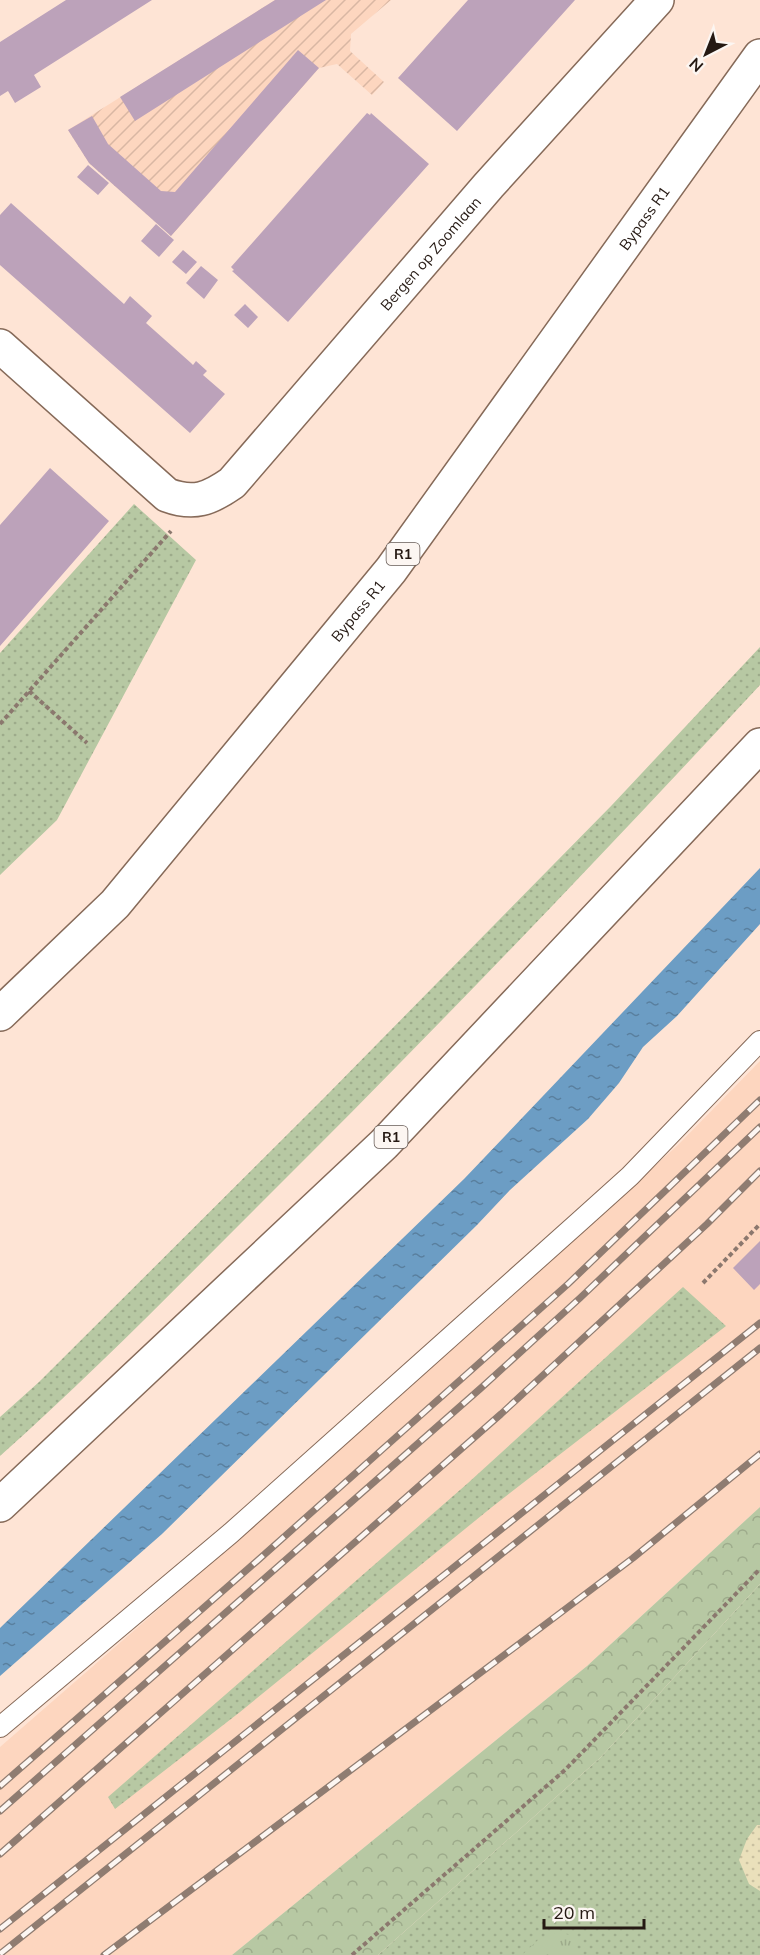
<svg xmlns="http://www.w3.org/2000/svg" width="760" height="1955" font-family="Mulish,sans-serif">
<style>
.industrial{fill:url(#industrial-furrows)}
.built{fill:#fdd6bf}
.grass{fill:url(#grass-dots)}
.forest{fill:url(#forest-crowns)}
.sand{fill:url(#sand-dots)}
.park{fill:url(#park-tufts)}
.water{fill:url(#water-ripples)}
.building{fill:#bca2ba}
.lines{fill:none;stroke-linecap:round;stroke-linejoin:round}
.lane-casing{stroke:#866a59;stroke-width:22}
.street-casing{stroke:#866a59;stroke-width:36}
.highway-casing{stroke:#866a59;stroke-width:36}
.path{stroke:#8b786e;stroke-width:4;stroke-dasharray:4.5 3;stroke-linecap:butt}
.lane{stroke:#fff;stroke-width:20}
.street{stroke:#fff;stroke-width:33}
.highway{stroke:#fff;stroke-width:33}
.rail-casing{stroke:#8f7c71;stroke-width:7}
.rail{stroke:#fcf6f2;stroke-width:4.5;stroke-dasharray:14;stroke-linecap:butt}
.labels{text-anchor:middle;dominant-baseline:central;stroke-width:6;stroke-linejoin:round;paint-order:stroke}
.shield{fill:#fcf6f2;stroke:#665b56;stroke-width:1.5}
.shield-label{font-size:14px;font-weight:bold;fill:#251913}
.street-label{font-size:15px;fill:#251913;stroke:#fcf6f2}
</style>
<defs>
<pattern id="industrial-furrows" width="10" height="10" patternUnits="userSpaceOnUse" patternTransform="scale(1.5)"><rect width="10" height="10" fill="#fdd6bf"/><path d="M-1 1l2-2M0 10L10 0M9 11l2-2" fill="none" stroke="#d9b7a3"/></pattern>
<pattern id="grass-dots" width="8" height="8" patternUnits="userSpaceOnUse" patternTransform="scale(1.5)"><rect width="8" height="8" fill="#b7c8a3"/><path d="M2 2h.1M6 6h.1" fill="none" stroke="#9dab8b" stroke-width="1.8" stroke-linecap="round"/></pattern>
<pattern id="forest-crowns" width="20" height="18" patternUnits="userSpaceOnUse" patternTransform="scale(1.5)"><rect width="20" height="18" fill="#b7c8a3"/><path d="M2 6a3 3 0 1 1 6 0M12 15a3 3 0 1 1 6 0" fill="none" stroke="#9dab8b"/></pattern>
<pattern id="sand-dots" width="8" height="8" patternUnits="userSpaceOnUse" patternTransform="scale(1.5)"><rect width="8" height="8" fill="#eae0bb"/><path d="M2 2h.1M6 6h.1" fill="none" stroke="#c9c0a0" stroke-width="1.8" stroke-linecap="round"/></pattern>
<pattern id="park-tufts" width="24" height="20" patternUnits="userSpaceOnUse" patternTransform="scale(1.5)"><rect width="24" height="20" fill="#b7c8a3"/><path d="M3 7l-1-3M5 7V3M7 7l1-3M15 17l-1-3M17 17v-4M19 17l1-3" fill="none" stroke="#9dab8b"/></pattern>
<pattern id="water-ripples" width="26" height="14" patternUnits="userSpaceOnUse" patternTransform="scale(1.5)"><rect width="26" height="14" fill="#6c9dc4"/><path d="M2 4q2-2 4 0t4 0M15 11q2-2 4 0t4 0" fill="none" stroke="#597f9e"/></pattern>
</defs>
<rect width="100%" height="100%" fill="#fee4d5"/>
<path class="industrial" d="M275 0H391L351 34 350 51 384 82 372 95 337 64 319 68 171 236 89 163 68 130Z"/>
<path class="built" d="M760 1061V1507L587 1666 232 1955H0V1747L283 1501 678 1145Z"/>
<path class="grass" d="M134 504 196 560 57 820 0 875V653Z
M760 647V685C596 862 429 1036 258 1206 173 1291 90 1376 0 1456V1417L39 1382 322 1100 612 805Z
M683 1287 726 1326 492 1507 240 1712 115 1809 108 1797 468 1483Z
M760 1584V1955H378L600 1758Z"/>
<path class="forest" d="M760 1507V1584L600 1758 378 1955H232L587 1666Z"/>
<path class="sand" d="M757 1825H760V1891L749 1884 739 1860 747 1839Z"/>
<path class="park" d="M558 1932 574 1936 579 1955H522L539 1939Z"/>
<path class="water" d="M760 868V924L677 1016 643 1047 619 1083 588 1119 510 1190 477 1225 162 1534 0 1676V1628L464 1179Z"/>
<path class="building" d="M66 0H152L34 75 41 87 15 103 8 91 0 96V42Z
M275 0H326L135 121 120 97Z
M468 0H575L457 131 398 78Z
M298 50 319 68 171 236 89 163 68 130 92 116 108 144 161 191 175 192Z
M367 113 370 115 371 113 429 164 288 322 232 271 234 270 231 267Z
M88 165 109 183 98 195 77 177Z
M11 203 124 304 130 296 152 316 146 323 191 363 193 365 196 361 207 371 203 375 225 394 190 433 0 265V215Z
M156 224 174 240 159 257 141 241Z
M183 250 197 262 186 274 172 262Z
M201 266 218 280 204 299 186 283Z
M245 304 258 317 248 328 234 315Z
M50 468 109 521 0 646V525Z
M760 1241V1284L754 1290 733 1268Z"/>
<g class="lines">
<g class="lane-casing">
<path id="lane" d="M0 1727 231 1533 580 1221 630 1176 760 1041"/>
</g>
<g class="street-casing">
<g id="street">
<path id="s1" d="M0 346 167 495C194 505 209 499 232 483L489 185 657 0"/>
</g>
</g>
<g class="highway-casing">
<g id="highway">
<path id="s2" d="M0 1014 115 904 391 570 760 56"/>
<path d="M0 1505 384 1144 760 745"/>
</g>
</g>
<path class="path" d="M29 691 87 743
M0 724 171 531
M703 1283 760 1224
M352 1955 565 1770 760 1569"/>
<use href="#lane" class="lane"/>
<use href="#street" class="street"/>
<use href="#highway" class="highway"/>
<g class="rail-casing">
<path id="rail" d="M0 1786 257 1561 568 1284 760 1100
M0 1811 481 1388 580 1298 760 1127
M0 1854 501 1414 707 1224 760 1171
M0 1929 760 1323
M0 1954 760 1348
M104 1955 547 1623 633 1558 760 1454"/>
</g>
<use href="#rail" class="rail"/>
</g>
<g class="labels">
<g class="shield">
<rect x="386.5" y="543" width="33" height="22" rx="4.5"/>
<rect x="374.5" y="1126" width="33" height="22" rx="4.5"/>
</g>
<g class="shield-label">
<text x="403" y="554">R1</text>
<text x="391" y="1137">R1</text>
</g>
<g class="street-label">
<text stroke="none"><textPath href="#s2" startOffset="1026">Bypass R1</textPath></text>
<text stroke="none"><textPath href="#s1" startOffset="597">Bergen op Zoomlaan</textPath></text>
<text stroke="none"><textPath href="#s2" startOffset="540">Bypass R1</textPath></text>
</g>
</g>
<g transform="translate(706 54) rotate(222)" stroke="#fcf6f2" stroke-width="4.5" paint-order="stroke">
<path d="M0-4.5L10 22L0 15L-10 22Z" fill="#251913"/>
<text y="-9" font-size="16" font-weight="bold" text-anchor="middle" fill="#251913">N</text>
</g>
<path d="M544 1919v9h100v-9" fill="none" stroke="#251913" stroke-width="3"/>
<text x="553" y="1919" font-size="18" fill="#251913" stroke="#fcf6f2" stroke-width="4.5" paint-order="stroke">20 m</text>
</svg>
